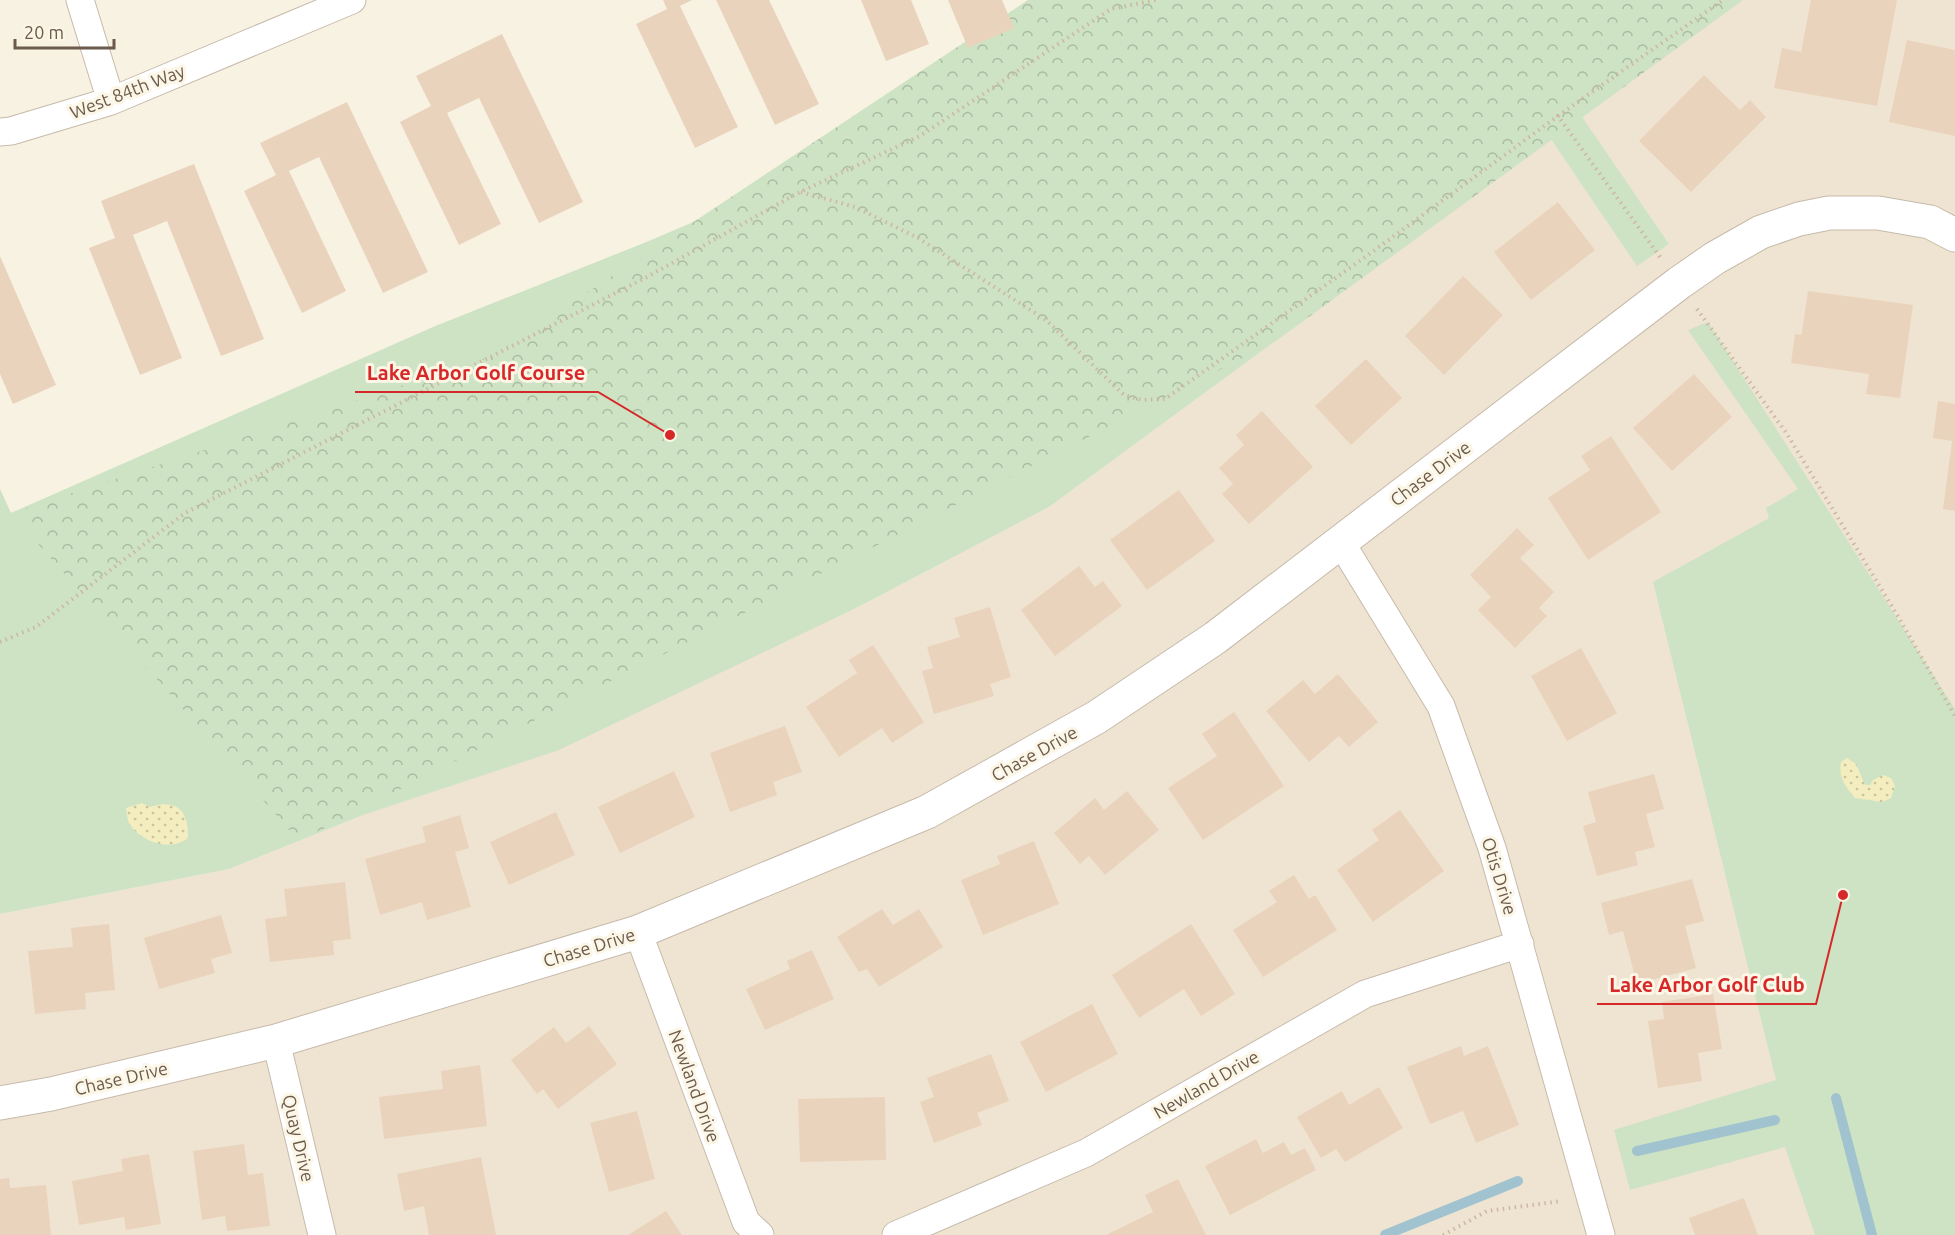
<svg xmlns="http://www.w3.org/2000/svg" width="1955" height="1235" font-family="Ubuntu,sans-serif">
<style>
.residential{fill:#efe4d1}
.grass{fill:#cde3c3}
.sand{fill:url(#sand-dots)}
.park{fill:url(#park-crowns)}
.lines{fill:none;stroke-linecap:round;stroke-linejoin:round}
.stream{stroke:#a1c3cf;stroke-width:10}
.building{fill:#ead3bd}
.minor-casing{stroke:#c7baab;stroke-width:29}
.tertiary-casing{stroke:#c7baab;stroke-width:35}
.path{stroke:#ceb7a1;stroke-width:4;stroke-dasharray:1.5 4.5;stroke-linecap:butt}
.minor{stroke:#fff;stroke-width:27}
.tertiary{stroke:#fff;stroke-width:33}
.labels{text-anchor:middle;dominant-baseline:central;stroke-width:6;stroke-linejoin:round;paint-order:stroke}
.street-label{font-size:18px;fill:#6c5b4c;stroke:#fcf6e7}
.leader{fill:none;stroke:#d62828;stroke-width:2}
.callout-dot{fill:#d62828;stroke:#fcf6e7;stroke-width:2}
.callout-label{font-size:20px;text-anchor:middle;font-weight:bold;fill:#d62828;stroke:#fcf6e7;stroke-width:6;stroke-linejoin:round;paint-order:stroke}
</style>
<defs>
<pattern id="sand-dots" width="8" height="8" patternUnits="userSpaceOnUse" patternTransform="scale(1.5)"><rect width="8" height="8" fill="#f3edc0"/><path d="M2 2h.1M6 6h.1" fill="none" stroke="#c9c39e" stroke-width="1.8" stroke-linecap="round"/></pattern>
<pattern id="park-crowns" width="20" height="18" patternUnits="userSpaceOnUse" patternTransform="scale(1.5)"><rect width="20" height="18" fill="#cde3c3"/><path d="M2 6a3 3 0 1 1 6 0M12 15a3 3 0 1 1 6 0" fill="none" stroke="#aabba1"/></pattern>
</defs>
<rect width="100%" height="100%" fill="#f8f2e2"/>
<path class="residential" d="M1733 0H1955V1235H0V914L229 869 363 815 858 607 1049 507 1443 218 1546 132 1637 265 1669 244 1578 112Z"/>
<path class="grass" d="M1578 111 1669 244 1637 266 1546 132 1443 218 1049 507 858 607 559 750 363 815 229 869 0 914V489L11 513 433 327 644 243 914 128Z
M1708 322 1955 709V1235H1815L1785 1147 1630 1190 1614 1130 1776 1080 1653 582 1769 518 1766 508 1798 489 1688 330Z"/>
<path class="sand" d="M1847 758 1856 764 1865 785H1870L1873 780 1883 775 1891 778 1895 786 1891 798 1882 802 1855 798C1845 786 1838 777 1841 762Z
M142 803 150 807C177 798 189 811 188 838 171 852 140 842 129 823 127 819 127 813 126 808Z"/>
<path class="park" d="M1028 0H1743L1276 341 299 841 11 513 490 357Z"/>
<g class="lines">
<path class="stream" d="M1836 1098 1872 1235
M1637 1151 1775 1120
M1385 1235 1518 1181"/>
</g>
<path class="building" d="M663 0H692L680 6 738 127 695 148 636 24 667 9Z
M716 0H769L819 104 775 125Z
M861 0H911L929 44 886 61Z
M948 0H1002L1014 28 968 48Z
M1811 0H1897L1877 106 1774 88 1782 48 1801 52Z
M502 34 583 202 539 223 479 98 447 113 501 224 459 245 400 122 431 106 416 76Z
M1907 40 1955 50V136L1889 122Z
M1704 75 1740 110 1750 100 1766 117 1691 192 1639 141Z
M347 102 428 272 383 293 319 157 289 171 346 291 302 313 244 191 276 175 260 143Z
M194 164 264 339 221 356 167 221 133 235 182 358 140 375 89 248 115 238 101 201Z
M1558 202 1595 250 1531 300 1494 252Z
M0 256 56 385 13 404 0 374Z
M1463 276 1503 315 1444 375 1405 336Z
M1808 291 1913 305 1900 398 1866 394 1869 374 1791 363 1795 334 1801 335 1802 332Z
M1366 359 1402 398 1351 445 1315 406Z
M1694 374 1732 417 1672 471 1633 428Z
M1938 401 1955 404V511L1943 509 1952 441 1933 438Z
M1262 411 1313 467 1249 524 1222 494 1233 484 1219 468 1244 445 1236 435Z
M1611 436 1661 512 1588 560 1548 498 1590 470 1581 456Z
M1179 490 1215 541 1147 590 1110 540Z
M1517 528 1534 545 1520 558 1554 592 1539 608 1547 616 1515 648 1478 610 1491 597 1470 575Z
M1079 566 1095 587 1103 581 1122 606 1055 656 1021 610Z
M990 607 1011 677 990 684 994 696 934 714 922 671 933 668 927 647 960 637 954 618Z
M873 645 924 722 892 743 882 728 839 757 806 707 857 673 849 660Z
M1581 648 1617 713 1567 741 1531 676Z
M1338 674 1378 722 1349 747 1339 736 1309 762 1266 711 1303 680 1315 694Z
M1234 712 1284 786 1203 840 1168 788 1217 756 1202 734Z
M785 726 802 772 773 782 777 795 730 812 710 753Z
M674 771 695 817 620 853 598 807Z
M1654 774 1664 809 1646 814 1655 847 1635 852 1638 865 1597 876 1583 826 1596 822 1588 792Z
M1127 791 1159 830 1105 875 1089 856 1080 864 1054 833 1095 798 1104 810Z
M1400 810 1444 871 1373 922 1337 870 1379 840 1372 830Z
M556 812 575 855 509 885 490 842Z
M460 815 469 848 455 852 471 907 427 920 422 902 380 915 365 859 426 842 422 827Z
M1034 841 1059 904 983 935 961 880 1000 864 997 856Z
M1294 875 1309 899 1315 895 1337 930 1263 977 1233 930 1277 902 1269 891Z
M1692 879 1704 921 1685 926 1696 968 1637 984 1623 931 1609 935 1601 903Z
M345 882 351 939 333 941 334 955 270 962 265 919 287 916 284 889Z
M882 909 893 925 919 909 943 947 879 987 867 969 859 972 837 937Z
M221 915 232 953 211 959 215 973 159 989 144 938Z
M109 924 115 990 85 993 86 1009 35 1014 28 951 73 947 71 928Z
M1191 924 1235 994 1201 1016 1184 989 1139 1018 1112 975Z
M812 950 834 999 765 1030 746 989 790 969 787 961Z
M1713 994 1722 1049 1698 1053 1702 1081 1658 1088 1648 1021 1664 1019 1662 1002Z
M1092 1004 1118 1054 1046 1092 1020 1042Z
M589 1026 617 1064 558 1109 543 1089 537 1094 511 1060 554 1027 566 1043Z
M1461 1046 1464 1056 1488 1046 1519 1125 1476 1143 1463 1111 1430 1124 1407 1067Z
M991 1054 1009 1101 977 1113 982 1125 934 1143 920 1102 934 1097 927 1078Z
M480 1065 487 1126 384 1139 379 1097 443 1089 441 1071Z
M1379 1087 1403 1128 1345 1162 1336 1149 1321 1158 1297 1117 1342 1091 1349 1105Z
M885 1097 886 1160 800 1162 798 1099Z
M637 1111 655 1179 609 1192 590 1123Z
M1256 1139 1263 1153 1284 1142 1291 1155 1305 1148 1316 1170 1230 1215 1205 1166Z
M244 1144 248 1175 263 1173 270 1226 227 1231 225 1216 202 1220 193 1151Z
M149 1154 161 1224 126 1230 124 1217 79 1225 72 1181 123 1171 121 1159Z
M481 1157 496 1235H429L424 1206 404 1211 397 1174Z
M9 1178 10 1188 46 1185 51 1235H0V1179Z
M1178 1179 1206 1235H1106L1153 1212 1145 1195Z
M1744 1198 1758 1235H1695L1689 1218Z
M666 1211 682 1235H628Z"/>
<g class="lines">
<g class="minor-casing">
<path id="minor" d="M80 0 111 101
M0 132 11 131 111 101 352 0
M1340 541 1441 706 1492 848 1601 1235
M638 932 746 1222 760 1235
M276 1041 322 1235
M896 1235 1086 1153 1365 994 1520 944"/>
</g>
<g class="tertiary-casing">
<path id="tertiary" d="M0 1103 51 1094 276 1041 638 932 927 812 1097 717 1215 638 1679 283 1715 258 1761 232 1799 219 1829 213H1878L1930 222 1955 235"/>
</g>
<path class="path" d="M801 192 855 207 918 238 1046 320 1124 395 1142 400 1165 399 1368 255 1558 116
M1660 257 1558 116 1723 0
M1697 309 1787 434 1899 618 1955 716
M0 642 36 627 185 513 647 277 800 192 920 136 1111 9 1156 0
M1443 1235 1487 1211 1562 1201"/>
<use href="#minor" class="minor"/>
<use href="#tertiary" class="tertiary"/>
</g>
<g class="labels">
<g class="street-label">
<text transform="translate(127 91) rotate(-21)">West 84th Way</text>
<text transform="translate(1430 473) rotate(-37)">Chase Drive</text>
<text transform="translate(1034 753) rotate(-29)">Chase Drive</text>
<text transform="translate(1500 876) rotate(73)">Otis Drive</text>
<text transform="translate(589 947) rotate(-17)">Chase Drive</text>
<text transform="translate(121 1078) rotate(-13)">Chase Drive</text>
<text transform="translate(1206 1084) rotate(-30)">Newland Drive</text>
<text transform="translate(695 1086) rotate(70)">Newland Drive</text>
<text transform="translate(299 1138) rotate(77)">Quay Drive</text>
</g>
</g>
<path class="leader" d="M670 435L598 392H355M1843 895L1816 1004H1597"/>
<g class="callout-dot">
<circle cx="670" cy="435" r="6"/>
<circle cx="1843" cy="895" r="6"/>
</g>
<g class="callout-label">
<text x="476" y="380">Lake Arbor Golf Course</text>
<text x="1707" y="992">Lake Arbor Golf Club</text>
</g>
<path d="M15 39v9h99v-9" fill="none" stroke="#6c5b4c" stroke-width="3"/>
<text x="24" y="39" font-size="18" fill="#6c5b4c" stroke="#fcf6e7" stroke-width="4.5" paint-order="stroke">20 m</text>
</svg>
